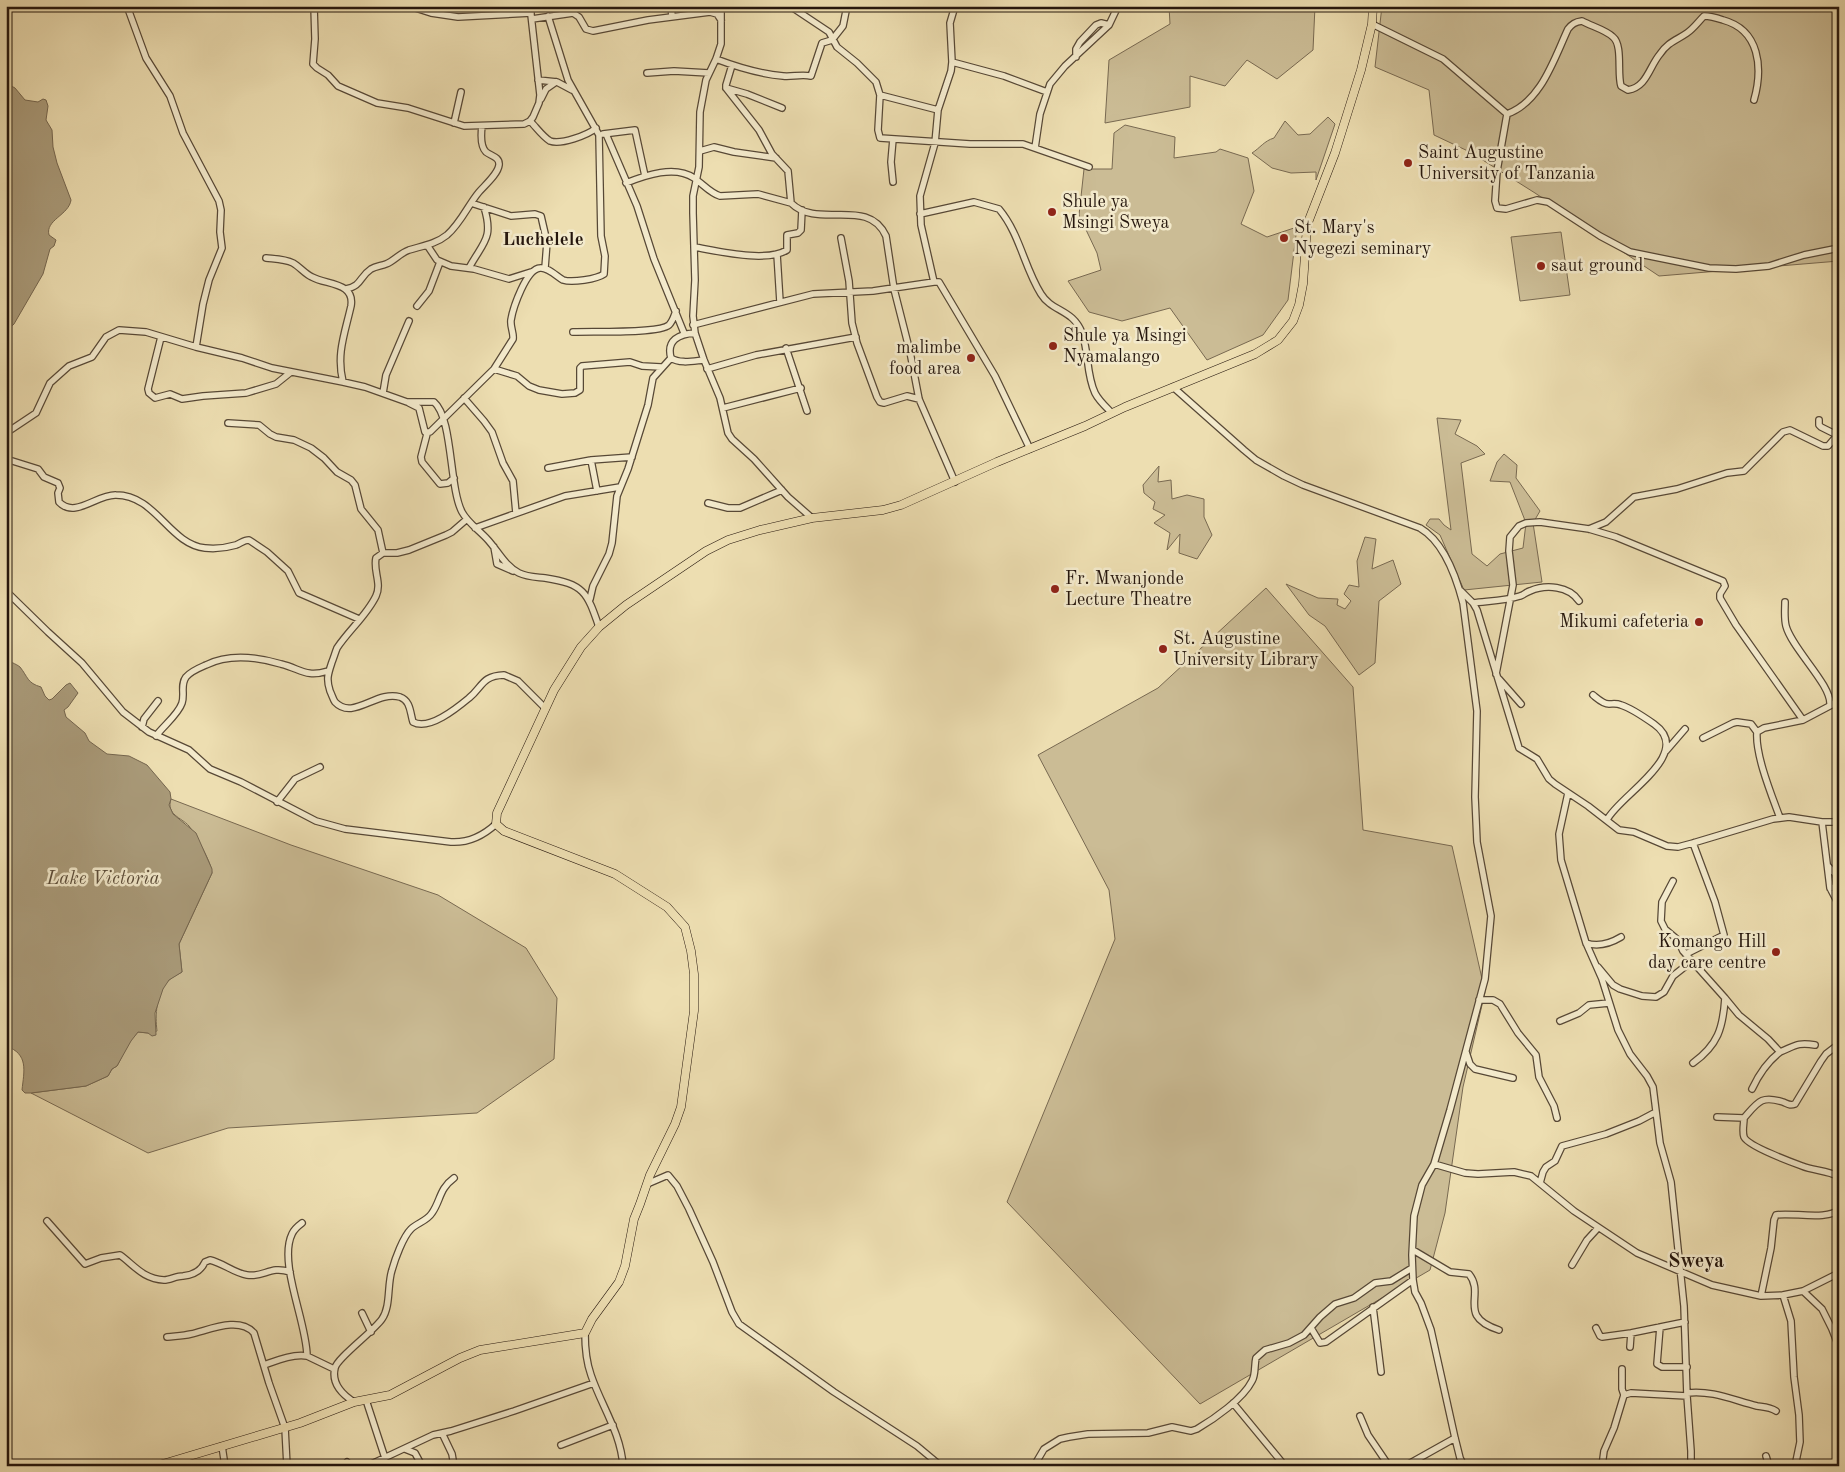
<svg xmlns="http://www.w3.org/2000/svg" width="1845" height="1472" font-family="'Old Standard TT',serif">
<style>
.green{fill:#cbbc95;stroke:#786951}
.water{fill:#a99a79;stroke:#74654e}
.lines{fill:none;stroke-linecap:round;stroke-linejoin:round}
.minor-casing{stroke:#574836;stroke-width:8}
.major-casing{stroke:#25160d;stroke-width:9}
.minor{stroke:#f3eacc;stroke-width:5.5}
.major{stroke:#eddeb1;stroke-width:8}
.poi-dot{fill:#8f2418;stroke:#f3eacc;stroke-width:2}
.labels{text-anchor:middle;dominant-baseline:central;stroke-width:5;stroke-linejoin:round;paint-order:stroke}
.poi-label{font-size:18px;fill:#25160d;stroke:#f3eacc;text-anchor:start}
.neighbourhood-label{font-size:19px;font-weight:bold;fill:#25160d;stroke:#f3eacc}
.water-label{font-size:19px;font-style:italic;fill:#5a4b38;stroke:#f3eacc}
.quarter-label{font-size:20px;font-weight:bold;fill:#25160d;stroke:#f3eacc}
</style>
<rect width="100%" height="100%" fill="#eddeb1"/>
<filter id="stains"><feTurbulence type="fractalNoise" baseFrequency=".004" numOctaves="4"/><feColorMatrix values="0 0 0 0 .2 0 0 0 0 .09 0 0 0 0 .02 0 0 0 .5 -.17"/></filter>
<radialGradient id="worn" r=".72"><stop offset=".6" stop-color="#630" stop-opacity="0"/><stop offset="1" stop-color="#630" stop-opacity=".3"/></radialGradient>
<path class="green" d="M1169 6H1315L1313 50 1277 79 1247 60 1225 86 1190 76V107L1105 123 1109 60 1170 24Z
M1382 6H1839V261L1659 276 1535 193 1470 152 1434 135 1429 90 1375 67Z
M1328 117 1335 124 1316 180V172L1291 173 1272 168 1252 153C1260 148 1264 141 1274 138L1285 121 1298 135 1310 134Z
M1125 125 1175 137 1174 158 1216 152 1220 149 1248 158 1254 191 1241 224 1267 237 1297 227 1288 300 1263 335 1207 360 1170 308 1122 321 1089 312 1068 281 1101 270 1097 253 1079 215 1084 169H1112L1114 133Z
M1561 232 1570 295 1520 301 1511 237Z
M1437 418 1461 420 1455 434 1477 446 1485 454 1461 463 1472 554 1487 566 1500 554 1523 548 1526 523 1510 482 1490 481 1497 462 1504 454 1517 465 1516 478 1540 511 1533 523 1542 582 1464 590 1440 535 1426 525 1430 519H1439L1444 525 1451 530Z
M1159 466 1158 482 1171 480 1172 499 1187 495 1204 499V517L1212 535 1197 559 1179 553 1180 534 1167 550 1170 533 1154 523 1165 515 1153 509 1155 502 1144 493 1143 485Z
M1365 537 1376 539 1372 569 1393 560 1401 584 1379 601 1375 663 1359 675 1325 626 1309 615 1286 584 1318 598 1338 599 1337 605 1345 609 1351 601 1344 594 1349 585 1359 587 1357 561Z
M1266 588 1353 687 1363 830 1452 846 1485 992 1463 1087 1445 1213 1430 1270 1200 1404 1007 1202 1115 939 1109 890 1038 755 1158 688Z
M171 799 291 845 438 895 526 948 557 998 554 1059 477 1113 228 1128 148 1153 31 1093 86 1086 108 1076 112 1069 117 1066 130 1041 138 1032 148 1033 157 1031C155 1015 156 994 168 981 172 977 177 975 182 972L179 944 212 873C212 863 195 834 189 826 181 817 166 815 171 799Z"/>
<path class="water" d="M6 83 15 88 25 100 38 102 43 99 46 100 48 106 46 120 52 130 53 147 57 163 71 200C69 215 45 220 49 235L56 240 54 246 50 249 43 274 14 324 6 332Z
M6 657C10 663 15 663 20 667 28 677 27 683 41 687L45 696 49 700 52 699 66 685 70 683 78 693 68 707 64 710 66 717 85 733 89 741 107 754 129 756 147 765 170 792 171 799 169 805 173 814 196 833 212 869V873L179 944 182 972 169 980 163 989 155 1013 156 1035 152 1036 148 1033 138 1032 131 1041 117 1066 112 1069 108 1076 86 1086 31 1093H25L22 1090C24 1071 29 1054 6 1046Z"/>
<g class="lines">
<g class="minor-casing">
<path id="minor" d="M127 6 146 58 170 96 183 133 219 201 221 210 220 232 222 248 209 280 203 304 196 347
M314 6 315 39 313 64 317 68 328 75 338 86 377 103 408 108 464 126 524 124 530 121 533 117 539 103 540 95 530 6
M409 6 431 13 458 17 531 13
M671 6 672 17
M721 6V44L716 59 706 80 700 112 699 167 693 196V213L695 280 693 316 695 333 704 360 720 398 728 433 732 439 754 459 788 497 812 518
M790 6 829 32 837 47 857 63 876 82 880 95 878 130 880 138 970 144H1023L1089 167
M573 13 578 6
M532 19 573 13 579 17 586 29 593 31 648 20 710 12 717 14 721 20
M1372 24 1443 59 1507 114 1497 171 1495 201 1497 208 1506 209 1537 200 1548 202 1600 236 1630 252 1709 268 1736 269 1769 266 1804 255 1839 248
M1076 57V49L1080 42 1096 25 1101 23 1109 25
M716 59C737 67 761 74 783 76 792 77 801 74 811 76L822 43 832 40 843 26 847 6
M952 62 1004 76 1047 92
M732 65 726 85V88L759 130 772 154 788 171 791 203C818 230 868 196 886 236L894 289 910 352 919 399 955 482
M647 73 674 71 709 73
M538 80 557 82 572 90
M726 88 747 94 782 108
M880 95 938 110
M541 99 546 89 556 82
M1507 114C1541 102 1554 59 1568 29 1572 24 1575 22 1582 21 1591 26 1606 30 1613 37 1623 45 1617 74 1621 86L1628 90C1647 87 1649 67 1660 54 1668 42 1677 40 1687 33 1694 28 1698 22 1704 16 1711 16 1717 18 1723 20 1760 30 1763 68 1754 100
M530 121C536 127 543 137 550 141 561 145 588 135 596 128
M454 123 461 92
M603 134 635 130 645 176
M606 134 637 206 654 259 684 333
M1035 148 1040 114 1050 84 1065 66 1109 25 1118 6
M700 151 714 147 734 152 776 158
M893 182 891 162 893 139
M626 183C646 175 675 165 694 178 703 184 710 193 720 196L758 194 791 203
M471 203 511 216 535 214 541 216 547 242 545 268
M920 214 974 202 999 209C1020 234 1024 267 1041 294 1052 312 1073 309 1082 333 1089 352 1086 374 1095 393 1099 401 1106 407 1112 413
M841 238 849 281 852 323 857 343 877 397 880 402 884 403 907 396 919 399
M427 245 437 260 451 266 474 269 509 279 531 272
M694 247C718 251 766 263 787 250V235L798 233 801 230 802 210
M777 254 780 302
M266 258C275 259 285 259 293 263 300 267 305 274 312 277 326 285 355 282 351 306 345 333 336 354 343 382
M469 268C483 242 494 239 484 207
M934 282 921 225 920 196 935 143 938 110 951 71 952 62 950 23 955 6
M346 289C362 286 359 277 371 269 376 266 381 266 386 264 394 261 400 253 409 250 422 246 436 244 447 235 461 223 468 205 479 192 485 185 498 174 499 165 500 157 491 156 486 152 480 146 481 134 482 126
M417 306 429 291 440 262
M693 325 813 294 873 291 934 282H939L995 376 1030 449
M573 332C590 331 659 334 669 325 673 321 674 316 676 311
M695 333C679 334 666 340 671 358 680 364 693 361 704 360
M161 337 148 389 149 393 155 398 170 394 182 399 203 396 246 393 276 384 291 372
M786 348 807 411
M494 369 517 376 529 386 539 390 562 394 575 393 580 390V368L582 366 630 362 642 366 661 367
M707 369 756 355 856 337
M1173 387 1244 450 1256 460 1284 476 1303 485 1420 528C1444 542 1456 576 1463 603L1477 711 1475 797 1477 842 1491 916 1485 979 1450 1110 1434 1164 1422 1185 1414 1216 1412 1255 1413 1280 1415 1292 1421 1303 1431 1330 1455 1438 1460 1458 1464 1466
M383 393 386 375 409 321
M464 398 484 421 492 432 503 463 513 481 516 513
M409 403 419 408 425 432H430L494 369 513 339C514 333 510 327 511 320 513 308 526 269 540 268 548 267 556 276 563 280 572 283 597 279 604 274L605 256 601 236 599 135 568 80 548 16
M723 408 801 388
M1819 420V425L1821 427 1837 435
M228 423 259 425 270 434 276 437 294 440 311 448 324 458 337 472 351 480 355 485 361 509 378 530 383 553
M6 433 36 413 50 383 69 366 92 357 106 337 119 330 146 332 196 347 242 358 272 368 343 382 365 387 407 402H434C453 418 449 487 462 512 468 523 479 530 488 540 498 551 505 566 519 573 527 577 537 577 545 578 584 584 587 592 599 627
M427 434 421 457 422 462 440 484 448 483 454 478
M6 459 38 469 44 477 58 483 60 488 58 493 59 502C75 519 97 494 116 495 156 495 169 544 205 548 215 549 226 548 236 545 241 543 244 540 249 540L267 552 288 571 299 593 359 619
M591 460 597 491
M548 468 591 460 632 457
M708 503 728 508H740L782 490
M467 519 452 532 446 535 409 550 397 553H383L376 558C373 571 382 583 376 596 367 615 349 630 337 648 335 653 334 657 332 662 328 674 326 679 330 691 332 695 333 699 335 702 353 721 376 690 400 697 403 698 406 700 408 704 411 710 411 716 413 722 429 731 457 708 469 698 483 687 481 676 504 675L518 681 545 708
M475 528 565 496 620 487
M1589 529 1606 522 1634 497 1677 489 1727 473 1744 471 1783 432 1790 430 1823 446H1828L1839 433
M494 547 497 564 513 571
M6 591 48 632 82 663 123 712 149 732 189 750 210 769 241 782 316 821 345 829 451 842C469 843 483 836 496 824
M1461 591 1473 603 1477 610 1519 748 1537 759 1549 779 1555 784 1588 806 1619 830 1634 832 1667 846 1678 847 1693 843 1773 819 1789 817 1822 822H1839
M590 599 593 586 609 554 612 543 617 496 628 469 648 405 653 378 671 358
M1785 602C1785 610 1784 618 1786 626 1792 649 1832 685 1830 705
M1473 603C1488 601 1505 601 1520 596 1524 595 1526 592 1530 591 1546 584 1569 586 1579 601
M1496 674 1513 585 1509 551 1510 537 1519 526 1526 523 1540 522 1589 529 1616 537 1723 581 1725 586 1720 594V598L1736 625 1803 720
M1499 679 1521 704
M1593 695C1598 699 1603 704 1609 704 1613 704 1616 703 1621 705 1631 708 1644 717 1654 724 1696 754 1618 796 1607 820
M142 727 144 719 158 701
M156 736C163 726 178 715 182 703 185 694 180 685 186 677 191 671 199 668 206 665 228 654 257 657 281 664 301 669 306 678 328 671
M1703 738 1733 723 1737 722 1751 724 1757 732
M1666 751 1685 729
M1568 793 1559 834 1561 860 1586 943 1602 979 1618 1030 1630 1054 1647 1076 1653 1087 1660 1143 1671 1182 1684 1306 1687 1396 1691 1451V1466
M277 802 295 779 320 767
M1780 818C1772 796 1755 755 1757 732L1764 728 1803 720 1839 701
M1822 822 1830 888 1839 905
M1828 866 1839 878
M1673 881 1662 902 1661 921 1665 929 1678 940 1683 951 1725 998C1723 1028 1718 1045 1693 1063
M1830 888 1839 887
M1586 943C1598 947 1611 943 1621 937
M1686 954 1724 935 1715 902 1693 843
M1598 967 1613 985 1620 989 1642 996 1656 997 1664 992 1673 976 1692 961
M1725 998 1739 1015 1768 1039 1780 1052C1795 1046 1797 1042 1815 1045
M1479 1000H1493L1500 1004 1518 1033 1536 1055 1539 1077 1554 1106 1557 1118
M1560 1021 1579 1013 1589 1005 1609 1003
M1839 1044 1826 1054 1821 1061 1795 1104C1790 1106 1788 1104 1783 1102 1761 1095 1758 1102 1744 1118 1744 1124 1742 1131 1744 1137 1748 1146 1791 1162 1802 1166 1814 1171 1828 1170 1839 1177
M1466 1052 1470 1064 1475 1069 1513 1078
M1752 1089C1759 1074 1767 1062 1780 1052
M1717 1117 1744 1118
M1434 1164 1465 1173 1478 1174 1514 1172 1531 1176 1574 1211 1637 1253 1712 1285 1761 1296 1783 1295 1803 1291 1839 1273
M1540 1183 1543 1172 1546 1167 1555 1161 1562 1146 1606 1134 1639 1121 1656 1112
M647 1184 668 1175 677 1186 689 1209 713 1262 732 1312 739 1324 834 1392 917 1446 941 1466
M47 1221 85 1264 101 1258 120 1255C134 1265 143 1279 164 1280 170 1280 176 1276 183 1276 193 1275 201 1271 205 1262L210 1260C223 1263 234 1273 247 1275 264 1278 270 1265 290 1272
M302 1223C298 1226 294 1229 292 1234 278 1263 307 1323 307 1356
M1413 1250 1450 1272 1469 1274C1486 1295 1456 1316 1499 1330
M1572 1265 1587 1240 1598 1228
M1803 1291 1822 1309 1832 1329 1839 1347
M1783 1295 1791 1321 1794 1377 1799 1415 1800 1442 1795 1466
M1761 1296 1771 1248 1774 1220 1776 1215C1791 1212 1829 1221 1839 1209
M1373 1307 1381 1372
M362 1313 371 1332
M1660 1327 1657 1364 1662 1367H1687
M1311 1328 1320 1343 1326 1342 1413 1280
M1596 1328 1600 1336 1602 1337 1631 1333 1685 1322
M585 1333C585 1348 586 1361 591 1375 601 1405 621 1433 623 1466
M167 1337C175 1336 183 1336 191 1334 209 1330 239 1316 254 1333L269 1383 285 1428 287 1466
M1630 1347 1631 1333
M264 1365C278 1360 292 1354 307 1356L334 1369
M1622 1369V1389L1624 1395
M1687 1393C1712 1390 1733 1400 1757 1406 1764 1407 1770 1407 1776 1411
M366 1400 385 1458
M354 1402C343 1395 331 1384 335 1368 337 1358 373 1332 382 1319 391 1306 387 1285 392 1270 395 1259 403 1237 411 1229 417 1223 427 1221 432 1213 441 1200 439 1189 454 1178
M1233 1403 1285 1466
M1360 1416 1368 1435 1389 1466
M442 1433 452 1454 454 1466
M561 1445 613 1425
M222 1446 225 1466
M405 1449 415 1453 422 1466
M1766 1456 1769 1466
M347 1462 351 1466
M367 1466 433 1435 451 1431 514 1411 594 1383
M1034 1466 1044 1449 1060 1439 1069 1437 1088 1434 1148 1433 1172 1427 1191 1431 1197 1429C1214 1419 1243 1399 1252 1381 1256 1374 1254 1366 1256 1358L1265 1350 1289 1343 1304 1335 1320 1317 1335 1304 1354 1298 1375 1283 1391 1281 1412 1268
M1405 1466 1455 1438
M1602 1466 1604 1451 1614 1428 1624 1395 1631 1393 1687 1396"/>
</g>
<g class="major-casing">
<path id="major" d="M156 1466 300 1423 354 1402 390 1395 460 1358 480 1350 585 1333 592 1319 619 1282 625 1266 634 1219 640 1204 650 1175 675 1124 681 1107 694 1011V974L691 951 685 927 667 907 615 874 504 831 496 824 497 813 554 690 581 647 599 627 626 605 706 551 728 540 760 530 812 518 883 510 901 505 997 462 1085 426 1125 407 1255 354 1278 340 1293 321 1299 305 1303 284 1307 225 1335 153 1361 70 1372 24 1373 6"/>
</g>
<use href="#minor" class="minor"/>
<use href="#major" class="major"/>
</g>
<g class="poi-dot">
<circle cx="1408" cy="163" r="5"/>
<circle cx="1052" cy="212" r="5"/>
<circle cx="1284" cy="238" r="5"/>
<circle cx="1541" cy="266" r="5"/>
<circle cx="1053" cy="346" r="5"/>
<circle cx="971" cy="358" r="5"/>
<circle cx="1055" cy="589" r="5"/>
<circle cx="1699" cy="622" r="5"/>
<circle cx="1163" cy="649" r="5"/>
<circle cx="1776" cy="952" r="5"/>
</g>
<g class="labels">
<g class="poi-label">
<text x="1418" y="153">Saint Augustine<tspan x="1418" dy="21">University of Tanzania</tspan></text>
<text x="1062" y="202">Shule ya<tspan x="1062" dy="21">Msingi Sweya</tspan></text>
<text x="1294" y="228">St. Mary's<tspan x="1294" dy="21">Nyegezi seminary</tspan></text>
<text x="1551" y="266">saut ground</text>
<text x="1063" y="336">Shule ya Msingi<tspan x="1063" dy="21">Nyamalango</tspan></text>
<text x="961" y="348" text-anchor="end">malimbe<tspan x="961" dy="21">food area</tspan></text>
<text x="1065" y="579">Fr. Mwanjonde<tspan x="1065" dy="21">Lecture Theatre</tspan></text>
<text x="1689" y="622" text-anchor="end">Mikumi cafeteria</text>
<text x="1173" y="639">St. Augustine<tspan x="1173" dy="21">University Library</tspan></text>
<text x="1766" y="942" text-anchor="end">Komango Hill<tspan x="1766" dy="21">day care centre</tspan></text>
</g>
<g class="neighbourhood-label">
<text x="543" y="240">Luchelele</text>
</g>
<g class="water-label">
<text x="103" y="879">Lake Victoria</text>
</g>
<g class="quarter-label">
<text x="1696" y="1262">Sweya</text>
</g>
</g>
<rect width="1845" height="1472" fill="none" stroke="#eddeb1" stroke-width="25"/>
<rect x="8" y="8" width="1830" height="1457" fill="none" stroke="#25160d" stroke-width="2.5"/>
<rect x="12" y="12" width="1820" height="1447" fill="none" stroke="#25160d"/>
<rect width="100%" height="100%" filter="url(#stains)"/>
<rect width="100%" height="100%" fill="url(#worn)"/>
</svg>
